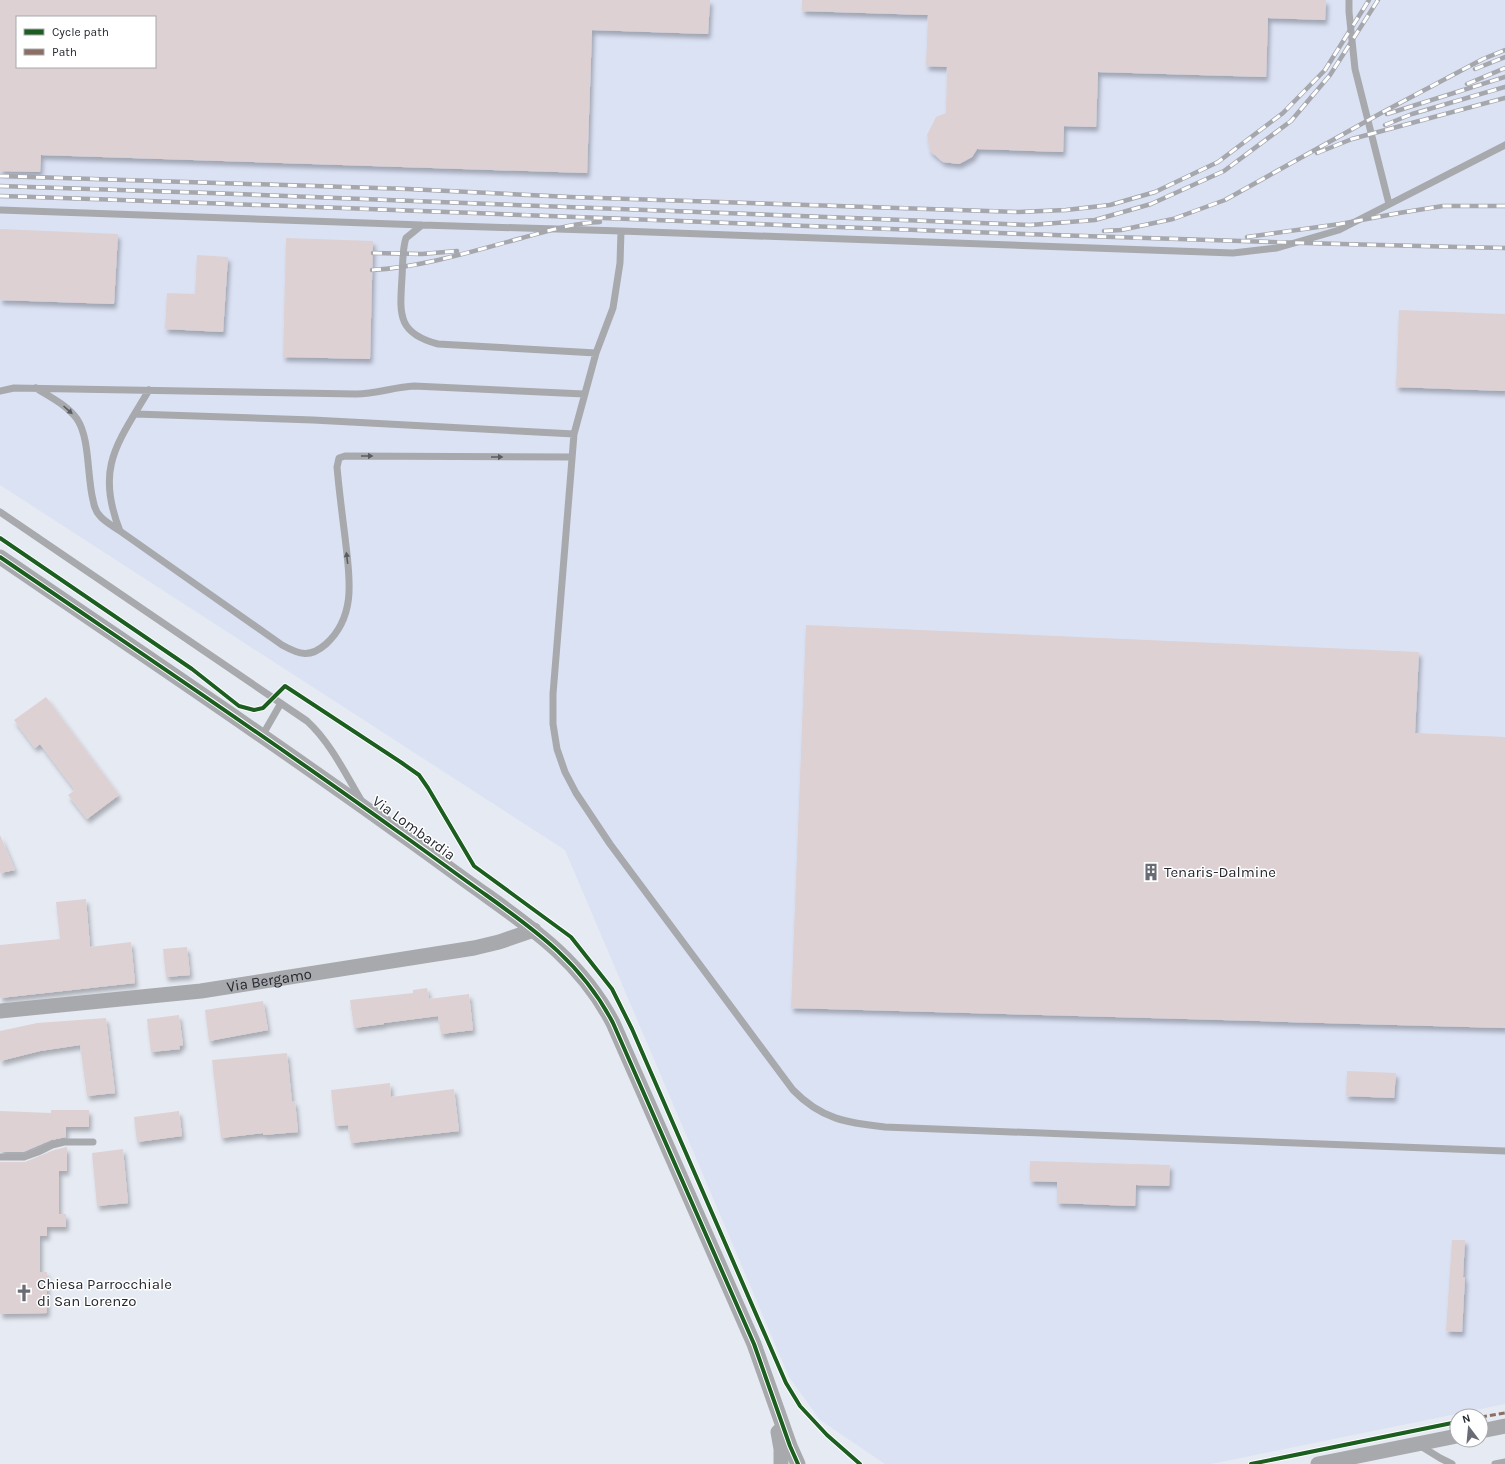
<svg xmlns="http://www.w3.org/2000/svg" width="1505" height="1464" font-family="Karla,sans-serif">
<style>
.built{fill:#dbe2f4;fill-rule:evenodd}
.building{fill:#ded1d3;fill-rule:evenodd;filter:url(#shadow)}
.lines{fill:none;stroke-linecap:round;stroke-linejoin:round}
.lane{stroke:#a8a9ad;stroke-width:7}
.street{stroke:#a8a9ad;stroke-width:15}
.rail-casing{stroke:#a5a7ac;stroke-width:4.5}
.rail{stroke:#fff;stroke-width:3;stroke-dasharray:9;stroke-linecap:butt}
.quiet{stroke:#8d6e63;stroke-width:3;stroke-dasharray:6 3;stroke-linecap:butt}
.cycleway-casing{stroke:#fff;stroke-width:6}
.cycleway{stroke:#1b5e20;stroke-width:4}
.oneway{fill:#595c61}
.labels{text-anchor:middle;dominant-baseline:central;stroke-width:3;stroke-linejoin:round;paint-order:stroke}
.street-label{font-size:15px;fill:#25282f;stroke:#fff}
.poi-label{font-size:15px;fill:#25282f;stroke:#fff;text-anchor:start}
</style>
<defs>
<filter id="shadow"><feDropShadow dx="2.5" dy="4.5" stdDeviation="2" flood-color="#0004"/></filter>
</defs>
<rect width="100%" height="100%" fill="#e6eaf3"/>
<path class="built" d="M0 0H1505V1404L1211 1464H885L820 1420 789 1377 565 850 0 485ZM17 17H155V67H17Z"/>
<path class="building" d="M0 0H710L708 34 592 30 587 173 41 155 40 172 0 171ZM17 17H155V67H17Z
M802 0H1326L1325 20 1268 18 1266 77 1098 72 1096 127 1064 126 1063 152 977 149 972 157 959 164 943 162 930 151 927 135 936 117 946 113 947 67 926 66 928 15 802 11Z
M0 229 118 234 114 304 0 300Z
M286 238 373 241 370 359 283 357Z
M197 255 228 257 223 332 165 329 167 293 195 294Z
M1399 310 1505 314V391L1396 387Z
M806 625 1419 652 1415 733 1505 737V1028L791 1008Z
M46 697 119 795 87 819 68 795 75 790 40 744 35 748 14 720Z
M0 835 15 870 0 873Z
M86 899 90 947 131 942 135 983 0 998V945L60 939 56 902Z
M187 947 190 975 166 977 163 949Z
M427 988 429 999 469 994 473 1030 441 1034 438 1016 384 1023V1024L354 1028 350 1000 413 993V990Z
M263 1001 268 1030 209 1041 205 1010Z
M179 1015 183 1045 179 1046 180 1049 151 1052 147 1019Z
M106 1018 115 1093 87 1096 80 1045 40 1051 0 1061V1031L37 1023Z
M287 1053 292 1102 295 1101 298 1132 263 1135V1133L221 1138 212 1060Z
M1347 1071 1396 1073 1394 1098 1346 1096Z
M390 1083 391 1097 454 1089 459 1131 351 1143 348 1125 335 1126 331 1090Z
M51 1110H89V1127H66V1137L51 1140 23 1152H0V1111L51 1113Z
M179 1111 182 1136 137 1142 134 1117Z
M67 1147V1171H59V1214H66V1227H47V1236H40V1272H47V1313L0 1314V1162H25L54 1150Z
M123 1149 128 1203 97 1206 92 1153Z
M1030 1161 1170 1165 1169 1186 1136 1185 1135 1206 1057 1203V1182L1030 1181Z
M1452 1240H1465L1463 1277H1465L1462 1332 1446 1331Z"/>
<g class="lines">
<path class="lane" d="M1349 0V12L1355 69 1389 204
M0 210 422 225
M621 231 1233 253 1277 248 1339 230 1505 145
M596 353 438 344C396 333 400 313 402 277 403 264 402 250 406 238L422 225 621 231 620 263 613 308 596 353 574 434 553 694V724L557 749 565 772 576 793 610 844 793 1090C821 1119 847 1123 885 1127L1505 1151
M36 388C50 397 67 405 77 419 90 438 87 477 93 500 94 506 96 512 100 516 105 522 113 526 120 531
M149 390C117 444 95 468 120 531L282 645C300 655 310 658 326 644 358 615 349 574 345 537 342 513 339 490 337 467L339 458 345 456 572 457
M0 391 14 388 356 394C376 394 394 387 414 386L584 394
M135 414 313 420 574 434
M0 512 307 721C330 742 345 773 361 800
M262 736 281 703
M0 1157H24L38 1152 52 1145 64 1142H93
M1419 1445 1440 1458 1452 1464
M1495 1464 1505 1462"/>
<g class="street">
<path d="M0 557C133 648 267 737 397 831 427 852 456 874 486 895 538 932 583 965 613 1023L754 1344 790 1446 798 1464"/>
<path id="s1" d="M0 1011 201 991 474 948 499 942 534 930"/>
<path d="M1481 1431 1505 1426"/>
<path d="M778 1432 781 1449V1464"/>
<path d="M1318 1464 1457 1436"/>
</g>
<g class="rail-casing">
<path id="rail" d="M1475 69 1505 57
M1467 84 1505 68
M1387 114 1505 77
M1385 125 1412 114 1505 87
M1317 153 1352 139 1505 98
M0 176 408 189 570 197 1018 212 1066 210 1110 205 1155 192 1218 162 1283 113 1325 70 1369 0
M0 186 210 193 1030 225 1095 220 1151 204 1224 171 1291 121 1330 75 1378 0
M0 196C502 212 1003 237 1505 248
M1104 231 1121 230 1173 219 1225 200 1383 112 1483 59 1505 50
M1247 237 1340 224 1399 213 1443 206H1505
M373 253 422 254 457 251
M372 270C423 267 473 251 522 238 548 231 573 223 600 222"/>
</g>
<use href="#rail" class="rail"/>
<path class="quiet" d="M1481 1417 1505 1413"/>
<g class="cycleway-casing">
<path id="cycleway" d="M0 538 192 669 239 706 254 710 263 708 285 686 402 763 419 775 428 788 474 866 571 937 612 989 632 1029 786 1383 800 1406 827 1435 860 1464
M0 557C133 648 267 737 397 831 427 852 456 874 486 895 538 932 583 965 613 1023L754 1344 790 1446 798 1464
M1251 1464 1457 1422"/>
</g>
<use href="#cycleway" class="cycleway"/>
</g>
<defs><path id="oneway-solid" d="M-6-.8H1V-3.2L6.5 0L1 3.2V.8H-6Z"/></defs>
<g class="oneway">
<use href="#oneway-solid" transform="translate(68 410) rotate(42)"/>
<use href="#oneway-solid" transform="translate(367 456)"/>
<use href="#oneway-solid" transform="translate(497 457)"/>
<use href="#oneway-solid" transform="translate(347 558) rotate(-97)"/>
</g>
<defs>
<g id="building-bare" transform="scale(1.38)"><path d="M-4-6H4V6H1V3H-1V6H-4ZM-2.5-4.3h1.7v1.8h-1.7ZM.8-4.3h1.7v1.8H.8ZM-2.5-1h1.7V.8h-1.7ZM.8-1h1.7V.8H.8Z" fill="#696c74" stroke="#fff" stroke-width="2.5" paint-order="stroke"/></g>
<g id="church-bare" transform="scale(1.38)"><path d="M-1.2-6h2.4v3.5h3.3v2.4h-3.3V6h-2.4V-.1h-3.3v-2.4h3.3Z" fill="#696c74" stroke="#fff" stroke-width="2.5" paint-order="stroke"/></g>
</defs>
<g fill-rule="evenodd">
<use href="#building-bare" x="1151" y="872"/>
<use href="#church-bare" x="24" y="1293"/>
</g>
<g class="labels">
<g class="street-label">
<text transform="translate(414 828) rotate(36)">Via Lombardia</text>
<text stroke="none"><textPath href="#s1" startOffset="271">Via Bergamo</textPath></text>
</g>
<g class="poi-label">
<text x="1164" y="872">Tenaris-Dalmine</text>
<text x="37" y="1284">Chiesa Parrocchiale<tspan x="37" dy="17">di San Lorenzo</tspan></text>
</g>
</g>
<rect x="16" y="16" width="140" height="52" fill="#ffffff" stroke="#a8a9ac"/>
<rect x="24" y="29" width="20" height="6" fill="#1b5e20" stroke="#a8a9ac"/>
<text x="52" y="36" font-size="12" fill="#25282f">Cycle path</text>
<rect x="24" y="49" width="20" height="6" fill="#8d6e63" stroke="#a8a9ac"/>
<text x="52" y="56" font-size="12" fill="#25282f">Path</text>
<g transform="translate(1469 1428) rotate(344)"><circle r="19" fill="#ffffff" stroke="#a8a9ac"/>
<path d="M0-3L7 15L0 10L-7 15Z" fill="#696c74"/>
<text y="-6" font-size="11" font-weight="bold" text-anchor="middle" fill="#25282f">N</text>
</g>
</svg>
